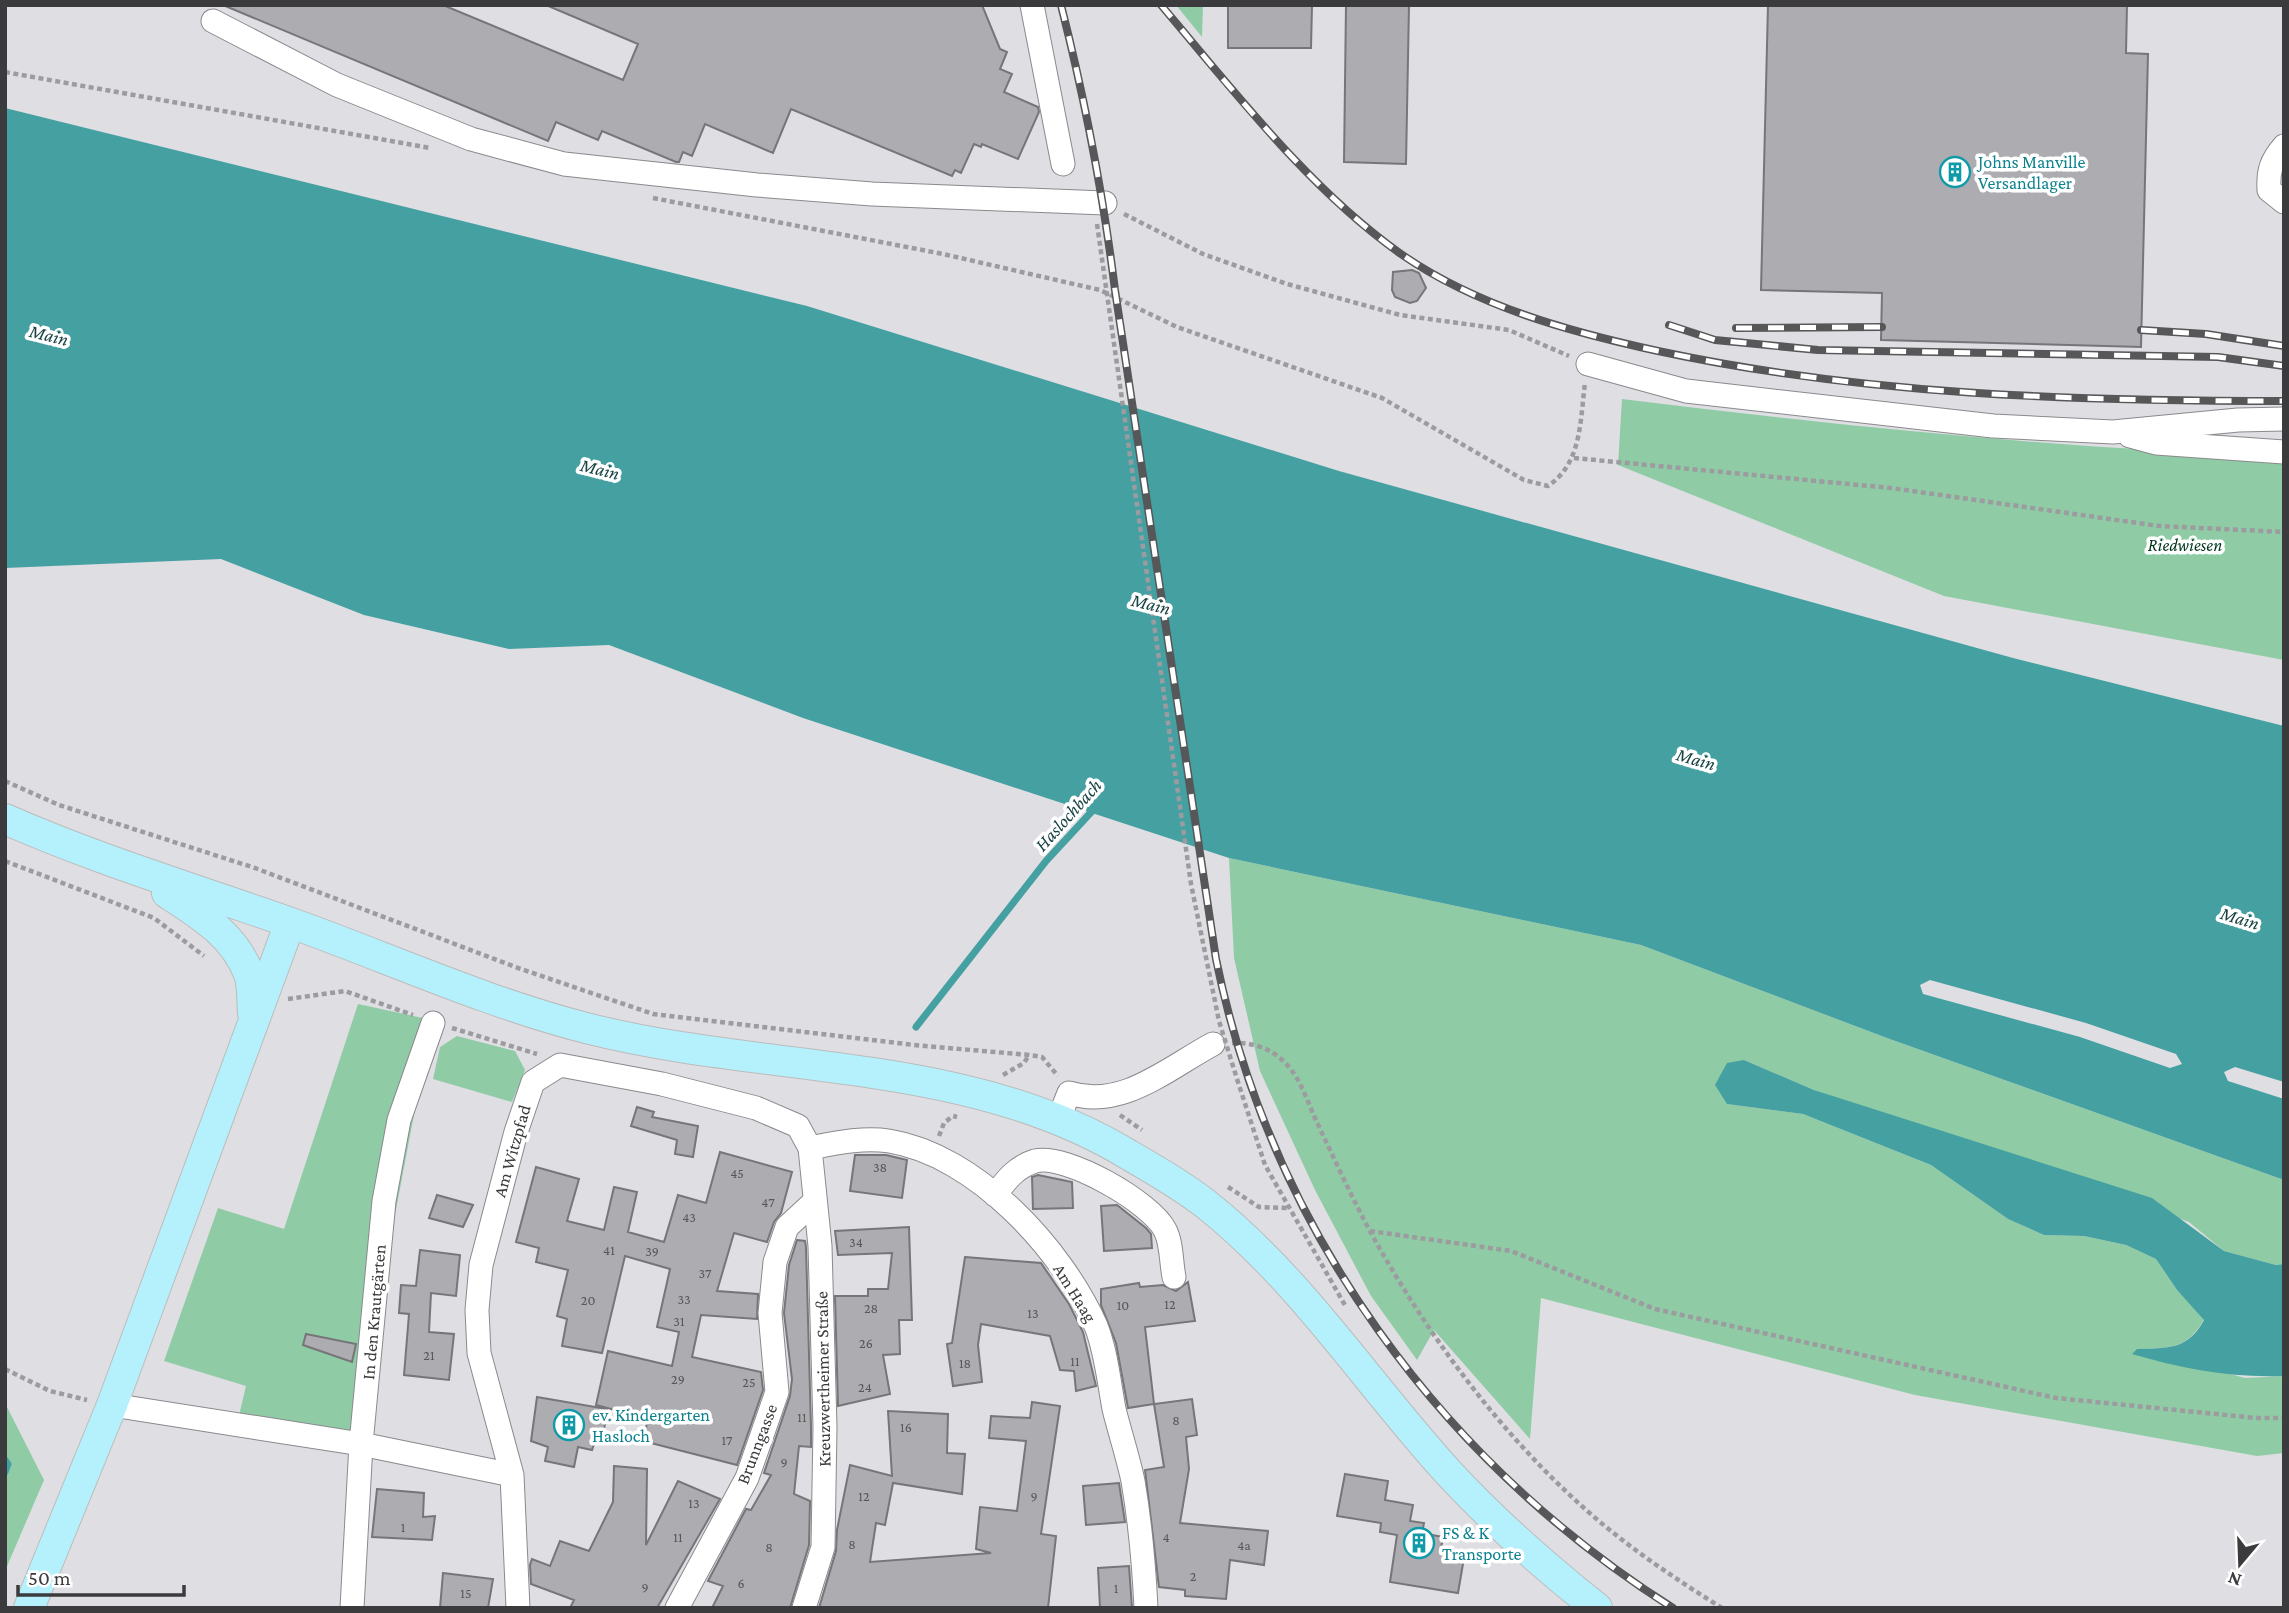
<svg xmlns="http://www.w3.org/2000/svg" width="2289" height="1613" font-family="'Crimson Pro',serif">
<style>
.green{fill:#8fcca5}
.water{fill:#45a0a2;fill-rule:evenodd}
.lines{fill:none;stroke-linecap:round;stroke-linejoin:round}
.stream{stroke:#45a0a2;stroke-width:7}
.building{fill:#adacb0;stroke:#767579;stroke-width:2}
.minor-casing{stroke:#8a898d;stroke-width:25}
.major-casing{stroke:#bcbcbd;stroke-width:32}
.path{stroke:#9c9b9f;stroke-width:4.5;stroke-dasharray:5 3.5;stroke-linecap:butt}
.minor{stroke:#fff;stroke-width:23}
.major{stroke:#b5f1fc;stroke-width:30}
.rail-casing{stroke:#575658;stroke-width:8}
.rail{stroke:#fff;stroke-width:5;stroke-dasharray:16;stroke-linecap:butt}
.path-bridge{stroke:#9c9b9f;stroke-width:4.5;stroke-dasharray:5 3.5;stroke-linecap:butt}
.labels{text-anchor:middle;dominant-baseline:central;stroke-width:7;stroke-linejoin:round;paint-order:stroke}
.number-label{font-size:14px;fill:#585659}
.culture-label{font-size:18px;fill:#0d838f;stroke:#fff;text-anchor:start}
.park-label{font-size:18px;font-style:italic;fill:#01351c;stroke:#fff}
.street-label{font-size:18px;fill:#3b3a3c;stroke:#fff}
.water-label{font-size:19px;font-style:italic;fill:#184243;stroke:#fff}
</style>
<rect width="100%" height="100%" fill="#dfdee3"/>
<path class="green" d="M1176 5H1203L1202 37Z
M1622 399C1841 426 2063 449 2284 456V660L1944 596 1618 465Z
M1229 858 1641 945 1887 1038 2284 1180V1264L2276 1265 2224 1251 2189 1222 1814 1090 1744 1060 1728 1104 1803 1114 1931 1165 2008 1219 2044 1235 2084 1236 2126 1245 2156 1259 2177 1290 2204 1319C2187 1350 2169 1348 2137 1349L2245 1378 2284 1376V1453L2257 1456 1915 1395 1541 1298 1530 1439 1434 1330 1417 1360 1371 1296 1315 1190 1260 1071 1234 958Z
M358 1004 432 1020 353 1436 238 1420 246 1386 164 1361 218 1208 284 1229Z
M457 1036 515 1051 525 1070 512 1102 433 1079 440 1047Z
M5 1403 44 1480 5 1571Z"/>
<path class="water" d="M5 108 807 306 1339 471 2013 658 2284 726V1082L2235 1067 2224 1072 2228 1081 2284 1099V1180L1887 1038 1641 945 1229 858 803 718 609 645 509 649 364 615 221 559 5 568ZM1930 980 2086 1023 2176 1054 2182 1064 2170 1068 2080 1037 1923 994 1920 985Z
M1744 1060 1814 1090 2152 1198 2224 1251 2276 1265 2284 1264V1376C2231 1378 2183 1369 2132 1354L2137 1349C2168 1348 2188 1350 2204 1320L2177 1290 2156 1259 2126 1245 2084 1236 2044 1235 2008 1219 1931 1165 1803 1114 1727 1104 1715 1085 1727 1063Z"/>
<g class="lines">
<path class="stream" d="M916 1027 1046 861 1095 808
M5 1460 8 1464 5 1472"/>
</g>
<path class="building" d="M223 5H443L623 80 638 44 546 5H982L1000 49 1007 52 1000 69 1012 74 1004 92 1038 107 1039 112 1018 159 982 144 981 147 974 144 961 173 955 170 952 176 791 109 773 153 705 124 692 156 683 152 679 162H676L602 131 598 140 556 122 548 141Z
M1228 5H1312L1311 48H1228Z
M1346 5H1409L1406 164 1344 162Z
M1768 5H2127L2126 53 2148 54 2141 347 1881 340 1882 293 1761 290Z
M1412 270 1419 273 1426 288 1417 301 1410 303 1395 297 1392 290 1393 272Z
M637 1107 654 1112 652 1117 698 1126 693 1157 675 1154 677 1140 631 1126Z
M720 1152 792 1172 781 1213 774 1222 767 1242 734 1233 717 1291 758 1294 757 1319 701 1315 692 1357 761 1372 763 1390 737 1465 643 1441 648 1419 596 1405 608 1351 672 1366 679 1332 657 1327 670 1269 625 1256 602 1353 562 1346 567 1319 557 1316 568 1270 536 1262 539 1248 516 1242 536 1167 579 1179 567 1221 604 1230 614 1187 637 1192 628 1232 664 1242 678 1195 706 1203Z
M855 1155H886L907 1160 902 1198 850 1191Z
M1038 1175 1072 1182 1073 1208 1033 1209 1032 1177Z
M437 1195 473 1205 463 1227 429 1218Z
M1117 1205 1146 1228 1151 1234 1152 1248 1104 1251 1101 1206Z
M909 1227 912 1320H899L900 1354 883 1355 890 1394 838 1406 835 1296H868V1289H888L892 1253 838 1255 835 1231Z
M797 1240 805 1241 806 1247 811 1427V1447L799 1446 794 1494 810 1501 809 1545 790 1608H712L723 1586 708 1581 746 1509 751 1510 771 1475 764 1473 790 1396 792 1379 784 1313 789 1265Z
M420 1250 460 1255 456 1296 431 1293 429 1332 454 1334 449 1380 404 1375 409 1314 399 1313 401 1285 416 1286Z
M965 1257 1041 1263 1069 1304 1083 1332 1096 1386 1076 1391 1074 1371 1060 1370 1050 1336 981 1324 978 1345 982 1382 953 1386 947 1344 952 1343Z
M1188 1282 1195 1321 1145 1327 1154 1404 1128 1408 1116 1343 1101 1305V1289L1139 1283 1140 1287 1163 1285 1176 1291Z
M306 1334 356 1344 352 1362 303 1345Z
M537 1397 607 1409 604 1430 599 1429 592 1450 578 1447 574 1467 545 1461 548 1447 531 1441Z
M1192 1399 1197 1435 1186 1437 1189 1469 1180 1523 1268 1531 1264 1565 1230 1560 1226 1599 1185 1596V1590L1159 1587 1145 1470 1164 1467 1154 1404Z
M1032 1402 1060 1406 1041 1534 1056 1536 1048 1608H819L836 1551 837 1530 850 1465 892 1476 888 1411 948 1414 947 1453 965 1454 962 1494 893 1483 885 1525 876 1523 870 1562 991 1553 976 1549 980 1507 1017 1511 1026 1441 989 1438 991 1416 1030 1418Z
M614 1466 647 1469 646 1545 678 1481 720 1499 657 1608H570L574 1600 531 1584 530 1565 532 1559 550 1566 560 1541 589 1551 613 1502Z
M1345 1474 1388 1481 1385 1500 1413 1505 1410 1521 1424 1523 1422 1533 1443 1537 1441 1549 1465 1552 1458 1593 1390 1582 1397 1535 1380 1532 1381 1523 1337 1516Z
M1119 1483 1125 1522 1086 1525 1083 1486Z
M377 1489 424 1493 423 1517 435 1516 432 1540 372 1537Z
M1129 1566 1132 1608H1100L1098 1568Z
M443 1573 493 1579 488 1608H440Z"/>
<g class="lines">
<g class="minor-casing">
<path id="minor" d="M1032 5 1063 164
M213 21 337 85 471 139 564 164 757 185 872 194 1105 203
M2284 146C2271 161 2268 171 2269 190L2284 202
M1588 364 1686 391 1993 426 2113 432 2238 420 2284 419
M2130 436 2156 443 2284 452
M1059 1118 1069 1093C1122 1110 1168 1068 1213 1044
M810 1148C836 1143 863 1137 889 1141 976 1155 1062 1249 1096 1326 1106 1351 1109 1382 1114 1409 1120 1433 1128 1457 1133 1481 1140 1522 1144 1566 1146 1608
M995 1195C1007 1179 1016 1167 1035 1161 1066 1153 1152 1203 1165 1230 1172 1243 1171 1263 1174 1277
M112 1405 361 1444 512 1475
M352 1608 361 1444 384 1201 399 1120 433 1023
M518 1608 512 1475 479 1353 477 1310 481 1265 516 1132 533 1082 560 1065 662 1084 756 1108 798 1126 810 1148 820 1246 825 1427 823 1547 804 1608
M677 1608 747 1478 777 1392 770 1313 775 1262 787 1227 814 1202"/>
</g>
<g class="major-casing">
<path id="major" d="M5 819C98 860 195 889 291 923 389 958 485 1002 586 1028 766 1074 966 1056 1129 1155 1155 1170 1183 1186 1207 1205 1301 1280 1367 1383 1447 1471 1493 1521 1544 1566 1597 1608
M167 893C201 915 234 935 249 974 253 985 252 1001 253 1013
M29 1608 112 1405 290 923"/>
</g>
<path class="path" d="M5 72 430 148
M653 198 943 254 1100 290 1177 327 1382 398 1524 480 1548 486C1582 463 1580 421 1585 383
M1124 214 1203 254 1287 284 1400 315 1509 330 1569 356
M1574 458 1891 488 2159 526 2284 532
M5 781 59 805 255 868 518 968 653 1014 914 1045 1029 1055 1042 1057 1058 1076
M5 861 154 918 204 956
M288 999 345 991 413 1015
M452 1028 537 1054
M1232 1043C1249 1042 1268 1047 1281 1059 1299 1074 1306 1098 1315 1118 1333 1156 1351 1196 1371 1233 1427 1334 1498 1431 1584 1508 1626 1546 1674 1578 1722 1608
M1003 1075 1024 1063 1029 1055
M1237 1079 1265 1165 1346 1307
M1120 1115 1142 1130
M939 1136 944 1123 953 1116 957 1117
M1228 1187 1259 1207 1287 1208
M1370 1231 1511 1251 1655 1309 2056 1398 2256 1418H2284
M5 1369 50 1391 87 1400"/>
<use href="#minor" class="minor"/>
<use href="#major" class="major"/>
<g class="rail-casing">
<path id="rail" d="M1061 5C1085 100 1103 193 1115 290L1216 959C1271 1230 1441 1461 1673 1608
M1161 5C1234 91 1309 189 1401 254 1476 306 1570 332 1658 351 1864 395 2074 401 2284 401
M1669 325 1715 340 1818 350 2218 357 2284 366
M1736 328 1882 327
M2141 330 2206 334 2284 346"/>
</g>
<use href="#rail" class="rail"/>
<path class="path-bridge" d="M1097 224 1191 884 1219 1021 1237 1079"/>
</g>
<defs>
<g id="building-ring" transform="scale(1.575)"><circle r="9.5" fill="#fff" stroke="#0f9aa8" stroke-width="1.5"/><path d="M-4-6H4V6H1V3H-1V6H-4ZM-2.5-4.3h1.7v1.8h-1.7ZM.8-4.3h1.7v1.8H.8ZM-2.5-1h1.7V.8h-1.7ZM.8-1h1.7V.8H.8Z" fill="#0f9aa8"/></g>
</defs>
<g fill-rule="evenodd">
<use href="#building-ring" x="1955" y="172"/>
<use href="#building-ring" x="569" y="1425"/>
<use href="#building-ring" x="1419" y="1543"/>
</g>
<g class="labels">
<g class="number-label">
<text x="880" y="1167">38</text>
<text x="737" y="1173">45</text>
<text x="768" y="1202">47</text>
<text x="689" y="1217">43</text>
<text x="856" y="1242">34</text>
<text x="609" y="1250">41</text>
<text x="652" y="1251">39</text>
<text x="705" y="1273">37</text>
<text x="684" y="1299">33</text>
<text x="588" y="1300">20</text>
<text x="1170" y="1304">12</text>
<text x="1123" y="1305">10</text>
<text x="871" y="1308">28</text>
<text x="1033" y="1313">13</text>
<text x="679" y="1321">31</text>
<text x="866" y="1343">26</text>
<text x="429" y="1355">21</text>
<text x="1075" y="1361">11</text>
<text x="965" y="1363">18</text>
<text x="678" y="1379">29</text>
<text x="749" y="1382">25</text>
<text x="865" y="1387">24</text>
<text x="802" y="1417">11</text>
<text x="1176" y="1420">8</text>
<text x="906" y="1427">16</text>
<text x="727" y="1440">17</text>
<text x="784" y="1462">9</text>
<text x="864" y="1496">12</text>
<text x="1034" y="1496">9</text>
<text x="694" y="1503">13</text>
<text x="403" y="1527">1</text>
<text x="678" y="1537">11</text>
<text x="1166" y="1537">4</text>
<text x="852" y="1544">8</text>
<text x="1244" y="1545">4a</text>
<text x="769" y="1547">8</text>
<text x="1193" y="1576">2</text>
<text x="741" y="1583">6</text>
<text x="645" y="1587">9</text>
<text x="1116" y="1588">1</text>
<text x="466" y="1593">15</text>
</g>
<g class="culture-label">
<text x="1978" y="162">Johns Manville<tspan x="1978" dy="21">Versandlager</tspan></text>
<text x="592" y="1415">ev. Kindergarten<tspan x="592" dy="21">Hasloch</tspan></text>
<text x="1442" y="1533">FS &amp; K<tspan x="1442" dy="21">Transporte</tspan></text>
</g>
<g class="park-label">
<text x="2185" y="545">Riedwiesen</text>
</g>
<g class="street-label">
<text transform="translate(512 1151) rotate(-74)">Am Witzpfad</text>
<text transform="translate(1075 1293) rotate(58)">Am Haag</text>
<text transform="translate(374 1312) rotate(-85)">In den Krautgärten</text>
<text transform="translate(823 1379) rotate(-91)">Kreuzwertheimer Straße</text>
<text transform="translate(757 1444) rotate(-69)">Brunngasse</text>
</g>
<g class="water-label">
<text transform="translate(49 335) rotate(14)">Main</text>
<text transform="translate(600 469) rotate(14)">Main</text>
<text transform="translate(1151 604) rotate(14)">Main</text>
<text transform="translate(1696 759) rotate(16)">Main</text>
<text transform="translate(1068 815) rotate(-48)">Haslochbach</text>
<text transform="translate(2240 918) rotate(17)">Main</text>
</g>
</g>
<rect width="2289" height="1613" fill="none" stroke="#3b3a3c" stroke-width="14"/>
<g transform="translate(2240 1564) rotate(199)" stroke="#ffffff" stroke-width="5" paint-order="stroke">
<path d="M0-5L12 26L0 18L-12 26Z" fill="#3b3a3c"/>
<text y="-10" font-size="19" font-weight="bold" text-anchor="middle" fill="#3b3a3c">N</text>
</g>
<path d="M18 1585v10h166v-10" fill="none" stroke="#3b3a3c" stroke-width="3.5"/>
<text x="28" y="1585" font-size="21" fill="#3b3a3c" stroke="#ffffff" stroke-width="5" paint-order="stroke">50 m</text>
</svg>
